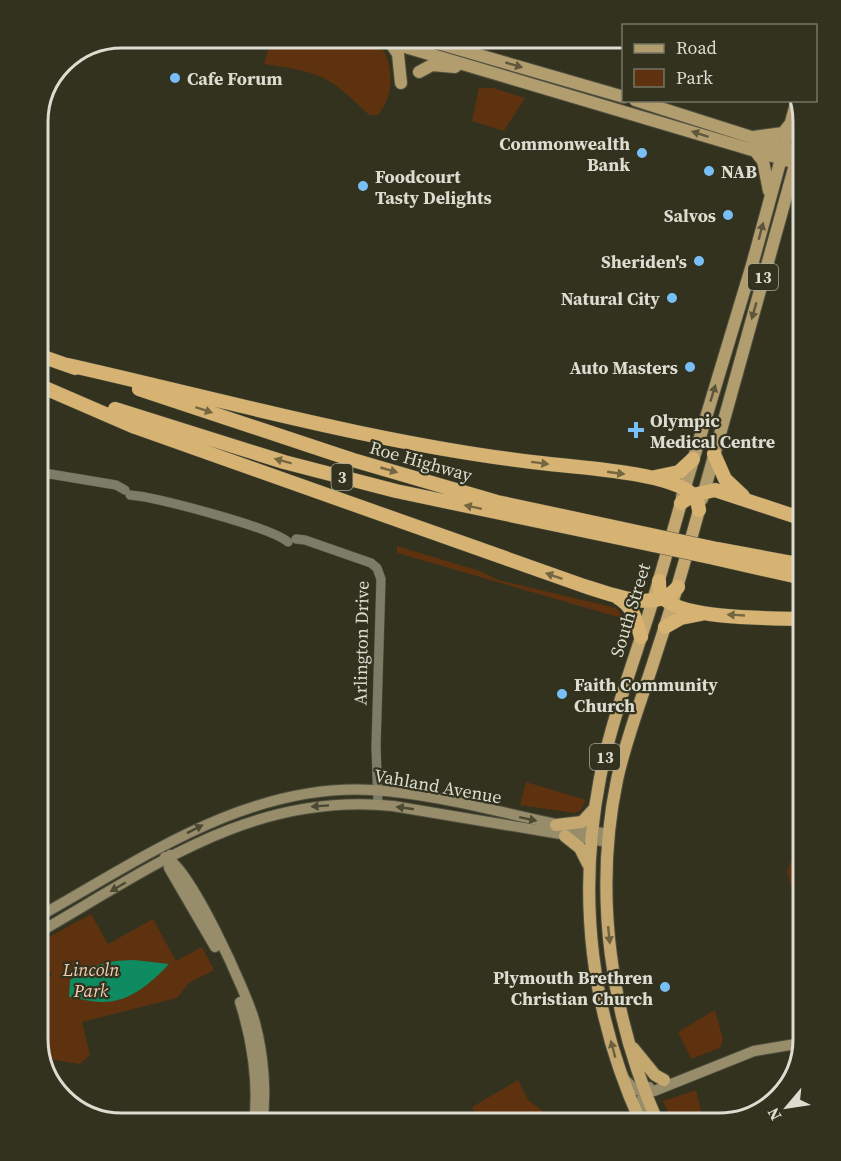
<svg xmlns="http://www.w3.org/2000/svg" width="841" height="1161" font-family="'Source Serif 4',serif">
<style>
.green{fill:#5e320f}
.water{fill:#0f8b61}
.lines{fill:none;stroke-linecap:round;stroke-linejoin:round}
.tertiary-casing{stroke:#505040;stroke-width:10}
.secondary-casing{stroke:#505040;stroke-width:12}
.primary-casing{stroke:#505040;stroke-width:14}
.trunk-casing{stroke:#505040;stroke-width:14}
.motorway-casing{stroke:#505040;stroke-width:15}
.tertiary{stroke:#7c7d67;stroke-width:9}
.secondary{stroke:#978d6b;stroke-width:10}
.primary{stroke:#b29d6e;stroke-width:12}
.trunk{stroke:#c4a870;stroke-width:12}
.motorway{stroke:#d6b373;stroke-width:14}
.motorway-bridge-casing{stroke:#505040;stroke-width:15;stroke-linecap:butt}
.motorway-bridge{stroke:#d6b373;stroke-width:14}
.oneway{fill:#5f573b}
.oneway2{fill:#746641}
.oneway3{fill:#4b4932}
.oneway4{fill:#6c613f}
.poi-dot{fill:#78bff7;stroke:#32321f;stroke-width:2}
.labels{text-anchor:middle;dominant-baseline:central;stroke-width:4.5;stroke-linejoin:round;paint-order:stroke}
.shield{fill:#32321f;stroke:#a9a99b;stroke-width:1.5}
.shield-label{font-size:16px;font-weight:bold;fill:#dcdcd0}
.poi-label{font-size:18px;font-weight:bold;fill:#dcdcd0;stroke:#32321f;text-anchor:end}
.street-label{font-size:18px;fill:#dcdcd0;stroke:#32321f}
.park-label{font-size:18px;font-style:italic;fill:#f4cbb0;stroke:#32321f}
.rim{fill:none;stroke:#dcdcd0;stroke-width:3}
</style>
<rect width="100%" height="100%" fill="#32321f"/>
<path class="green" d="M272 38H340L384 51C394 70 393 98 378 115H369C329 75 319 72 264 64Z
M479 88H493L525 98 504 131 472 121Z
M397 546 480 571 498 580 616 608 625 619 397 553Z
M526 782 586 800 580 811 574 813 520 805Z
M803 834V938L787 871Z
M91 914 108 944 153 919 176 961 202 947 214 970 189 983 177 998 82 1022 90 1055 80 1064 43 1058 38 1038V984L52 975 38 949V943Z
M715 1010 723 1039 720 1048 691 1059 678 1032Z
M518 1080 528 1100 559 1123H479L472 1107Z
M696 1090 704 1123H673L663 1101Z"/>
<path class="water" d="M134 960 169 964C151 983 129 1003 101 1002 91 1002 79 998 69 997L70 980C95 964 105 961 134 960Z"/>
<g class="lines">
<g class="tertiary-casing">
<path id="tertiary" d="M38 472 116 485 125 490
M130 495C155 497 271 527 288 542
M296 539 305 540 371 563 377 568 381 579 376 746 378 805"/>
</g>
<g class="secondary-casing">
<path id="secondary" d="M170 855 169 868 215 947
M165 857C189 865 248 995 255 1023 263 1053 267 1093 262 1123
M38 917C142 859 247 783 372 790 452 795 530 822 609 834
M38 933C153 867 252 792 393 806L608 842
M240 1002C252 1039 259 1084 254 1123
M623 1078 636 1090 654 1091 754 1051 802 1043
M649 1087C636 1098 643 1110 649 1123"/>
</g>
<g class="primary-casing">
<path id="primary" d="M375 38 796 163
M420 38 624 97
M390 42 398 54 401 83
M419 72 432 65 455 67
M635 100 792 150
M753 137 783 133 791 123
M756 152 763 161 769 191
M789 186 803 180
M682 497 752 265 797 100
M702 499 803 136"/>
</g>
<g class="trunk-casing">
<path id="trunk" d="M556 825 582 822 595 808
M565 836 580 848 588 864
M633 1048 655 1075 664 1080
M641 1123C591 1013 577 897 600 778 611 723 631 669 648 616 660 579 670 541 681 503
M658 1123C611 1017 593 895 617 780 626 738 643 696 656 654 672 606 686 558 699 510"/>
</g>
<g class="motorway-casing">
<path id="motorway" d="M38 355 75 368
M68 365C223 400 375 443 532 462 568 467 666 471 692 494 697 498 698 503 699 510
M38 385 135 427 584 586C611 594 656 614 678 587
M139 389 353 460 497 502 656 536
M115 409 284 462 396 491 653 545
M714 454 725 479 743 496
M655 477 679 472 693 459
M681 503 693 495 715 490 803 519
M717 549 803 565
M714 558 803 578
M659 581C659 589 659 596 667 601 690 619 773 618 803 619
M617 597C634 607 636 620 641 637
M665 627 681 618 701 614"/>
</g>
<use href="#tertiary" class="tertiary"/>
<use href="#secondary" class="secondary"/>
<use href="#primary" class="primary"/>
<use href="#trunk" class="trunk"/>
<use href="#motorway" class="motorway"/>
<g class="motorway-bridge-casing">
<path id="motorway-bridge" d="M656 536 717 549
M653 545 714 558"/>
</g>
<use href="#motorway-bridge" class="motorway-bridge"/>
</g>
<defs><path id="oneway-solid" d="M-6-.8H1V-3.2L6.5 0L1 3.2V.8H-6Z" transform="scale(1.5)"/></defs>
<g class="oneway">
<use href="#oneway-solid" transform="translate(514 65) rotate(16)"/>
<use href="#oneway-solid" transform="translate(700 134) rotate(-162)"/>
<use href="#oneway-solid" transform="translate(761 231) rotate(-75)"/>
<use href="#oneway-solid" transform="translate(754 311) rotate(106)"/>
<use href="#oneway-solid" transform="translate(713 393) rotate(-73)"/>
</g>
<g class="oneway2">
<use href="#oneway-solid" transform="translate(204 410) rotate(18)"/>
<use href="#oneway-solid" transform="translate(283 461) rotate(-165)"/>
<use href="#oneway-solid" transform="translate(540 463) rotate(7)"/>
<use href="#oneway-solid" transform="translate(389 470) rotate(16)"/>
<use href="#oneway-solid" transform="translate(616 473) rotate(8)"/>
<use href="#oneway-solid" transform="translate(473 507) rotate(-168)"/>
<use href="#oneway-solid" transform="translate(554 576) rotate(-161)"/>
<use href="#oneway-solid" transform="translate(736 615) rotate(-177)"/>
</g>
<g class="oneway3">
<use href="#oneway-solid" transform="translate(320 806) rotate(176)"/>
<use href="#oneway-solid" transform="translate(405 808) rotate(-172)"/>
<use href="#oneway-solid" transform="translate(528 819) rotate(12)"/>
<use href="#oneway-solid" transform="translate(195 829) rotate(-27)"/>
<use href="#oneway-solid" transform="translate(118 887) rotate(150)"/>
</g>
<g class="oneway4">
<use href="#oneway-solid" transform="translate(609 935) rotate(84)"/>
<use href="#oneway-solid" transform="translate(613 1049) rotate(-105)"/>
</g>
<g class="poi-dot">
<circle cx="175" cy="78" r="6"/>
<circle cx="642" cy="153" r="6"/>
<circle cx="709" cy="171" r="6"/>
<circle cx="363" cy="186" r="6"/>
<circle cx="728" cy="215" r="6"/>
<circle cx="699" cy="261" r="6"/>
<circle cx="672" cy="298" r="6"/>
<circle cx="690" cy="367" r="6"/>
<path d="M633 421h6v6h6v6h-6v6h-6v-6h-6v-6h6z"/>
<circle cx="562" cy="694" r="6"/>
<circle cx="665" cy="987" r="6"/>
</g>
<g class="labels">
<g class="shield">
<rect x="748" y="264" width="30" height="26" rx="4.5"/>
<rect x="331.5" y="464" width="21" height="26" rx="4.5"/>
<rect x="590" y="744" width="30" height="26" rx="4.5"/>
</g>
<g class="shield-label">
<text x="763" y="277">13</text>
<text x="342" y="477">3</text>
<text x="605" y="757">13</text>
</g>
<g class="poi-label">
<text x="187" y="78" text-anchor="start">Cafe Forum</text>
<text x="630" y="143">Commonwealth<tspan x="630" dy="21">Bank</tspan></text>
<text x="721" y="171" text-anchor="start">NAB</text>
<text x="375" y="176" text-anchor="start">Foodcourt<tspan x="375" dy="21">Tasty Delights</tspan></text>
<text x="716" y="215">Salvos</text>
<text x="687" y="261">Sheriden's</text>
<text x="660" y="298">Natural City</text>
<text x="678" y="367">Auto Masters</text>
<text x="650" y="420" text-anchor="start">Olympic<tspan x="650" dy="21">Medical Centre</tspan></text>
<text x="574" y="684" text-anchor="start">Faith Community<tspan x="574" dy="21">Church</tspan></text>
<text x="653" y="977">Plymouth Brethren<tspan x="653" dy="21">Christian Church</tspan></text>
</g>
<g class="street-label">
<text transform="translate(421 461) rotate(16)">Roe Highway</text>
<text transform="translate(630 610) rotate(-73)">South Street</text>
<text transform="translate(361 643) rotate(-89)">Arlington Drive</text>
<text transform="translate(438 786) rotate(10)">Vahland Avenue</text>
</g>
<g class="park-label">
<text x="91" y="969">Lincoln<tspan x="91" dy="21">Park</tspan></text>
</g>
</g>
<path d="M0 0H841V1161H0ZM122 48H719A74 74 0 0 1 793 122V1039A74 74 0 0 1 719 1113H122A74 74 0 0 1 48 1039V122A74 74 0 0 1 122 48Z" fill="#32321f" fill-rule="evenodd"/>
<path class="rim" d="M122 48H719A74 74 0 0 1 793 122V1039A74 74 0 0 1 719 1113H122A74 74 0 0 1 48 1039V122A74 74 0 0 1 122 48Z"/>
<rect x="622" y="24" width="195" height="78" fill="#32321f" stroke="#767666" stroke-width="1.5"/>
<rect x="634" y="44" width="30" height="9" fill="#b29d6e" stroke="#767666" stroke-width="1.5"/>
<text x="676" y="54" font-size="18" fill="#dcdcd0">Road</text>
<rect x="634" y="69" width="30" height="18" fill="#5e320f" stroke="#767666" stroke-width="1.5"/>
<text x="676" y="84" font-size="18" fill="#dcdcd0">Park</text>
<g transform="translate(787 1107) rotate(241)" stroke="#32321f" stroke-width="4.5" paint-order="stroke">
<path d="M0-4.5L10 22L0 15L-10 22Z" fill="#dcdcd0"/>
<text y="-9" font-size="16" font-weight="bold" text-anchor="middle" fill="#dcdcd0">N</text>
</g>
</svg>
